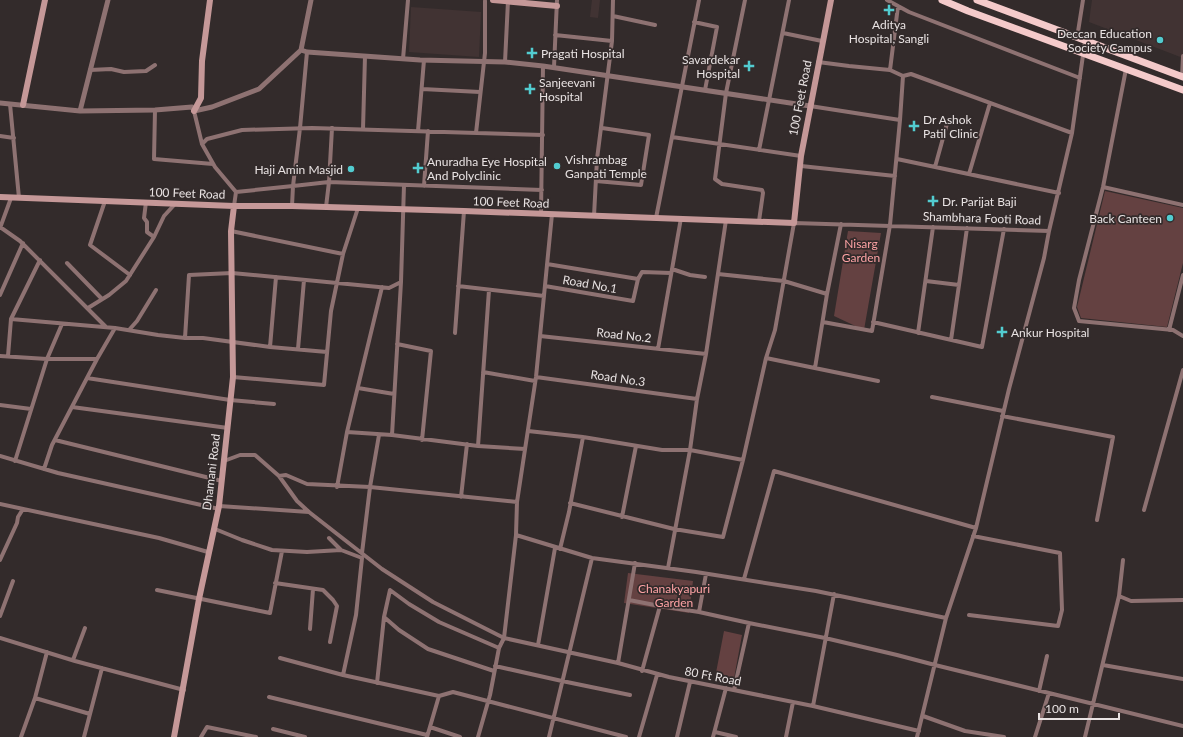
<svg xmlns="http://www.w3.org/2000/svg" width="1183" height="737" font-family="Lato,sans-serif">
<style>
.built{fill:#413333}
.green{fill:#644141}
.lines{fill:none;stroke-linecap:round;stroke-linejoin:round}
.minor{stroke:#8e7272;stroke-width:4}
.tertiary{stroke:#8e7272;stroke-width:5}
.secondary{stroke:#c59898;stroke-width:6}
.trunk{stroke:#f4caca;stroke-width:7}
.poi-dot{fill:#52ccd0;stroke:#332b2b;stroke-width:1.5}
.labels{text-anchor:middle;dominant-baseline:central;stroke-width:3.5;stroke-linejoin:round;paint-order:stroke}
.poi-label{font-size:12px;fill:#e8e2e2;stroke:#332b2b;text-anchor:start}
.street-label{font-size:12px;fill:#e8e2e2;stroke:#332b2b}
.park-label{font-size:12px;fill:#fda2a4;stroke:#332b2b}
</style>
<rect width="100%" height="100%" fill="#332b2b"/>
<path class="built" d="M592 0H600L598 18 590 17Z
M1092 0H1183V58L1089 22Z
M411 7 481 12 479 57 409 52Z"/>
<path class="green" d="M1105 191 1183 208V263L1167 327 1081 318 1077 307Z
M848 231 881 233 864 330 834 316Z
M628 573 693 581 689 613 624 603Z
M724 631 742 635 733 684 715 678Z"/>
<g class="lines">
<path class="minor" d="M745 0 726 93 715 179 722 184 762 190 763 193 759 221
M887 0 909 12 1080 78
M898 6 890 70 903 76 900 120
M613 16 655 25
M694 22 717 27 705 90
M783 33 822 41
M555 35 612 41
M1077 38 1083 0
M403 59 408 0
M505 62 508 1
M818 62 849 66 890 70
M554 67 557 0
M1126 69 1103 187 1079 280 1074 308 1079 321 1173 330 1183 336
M90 70 111 69 124 72 146 71 155 65
M903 76 911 74 1072 133
M1182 77 1183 56
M422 89 480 92
M10 104 19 198
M810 106 900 120 890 225 872 331 823 322
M155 110 154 159 213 164
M194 111 202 144 215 167 236 192
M332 128 329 182 542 190
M363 129 365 56
M418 131 424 60
M476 133 485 53V1
M0 136 14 138
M672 137 801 156
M202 144 207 139 242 130 312 128 543 135
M759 150 789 0
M897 159 1059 193
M801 166 895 176
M935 167 948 120
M969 174 990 103
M596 181 641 185 649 135 602 128
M424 186 428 131
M1103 187 1183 205
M236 192 293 186 300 128 307 52
M105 201 90 245 130 275
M234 206 236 192
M292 206 293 186 329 182 326 207
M541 214 543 66
M594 216 597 159 612 41 613 0
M656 218 699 0
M0 227 20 241 106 327
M0 228 11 198
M231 231 343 254 358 208
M154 237 164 216 175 204
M67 263 102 299
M547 264 638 279 642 272 671 273
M672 269 690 275 705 277
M718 274 784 281 827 294
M926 281 959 285 967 228
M458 286 544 296
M545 286 633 301 638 279
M0 295 23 243
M88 308 109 295 126 281 154 237 147 232V222L144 218 146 202
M11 319 115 328 158 335 185 338H203L270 347 327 352
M873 322 982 347 1004 229
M129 330 137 321 156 290
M1169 330 1183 275
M455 333 464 211
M918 333 933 227
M540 336 706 354
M185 338 189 275 232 273 389 288 401 282 404 185
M951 340 959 285
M397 344 431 351 422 440
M270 347 276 277
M298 349 304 280
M658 349 681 218
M0 356 47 359H97L87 378 230 400 274 404
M8 356 11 319 40 260
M766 358 878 381
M97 359 115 328
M815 368 827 294 841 224
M483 372 535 381
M233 377 324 385 331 311 343 254
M536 377 697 399
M358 388 394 394
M932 397 1003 411
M0 405 31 409
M72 407 228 428
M1002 416 1113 437 1097 520
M528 431 583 437 662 450H690L743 460
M347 432 392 435 478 446 525 449
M392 435 401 282
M55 440 222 481
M478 446 489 290
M0 456 58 473 219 509
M15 461 47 359 62 324
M224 461 240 455H255L279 476 297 501 309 512 382 569 433 602 504 638 618 663 669 677 813 706 919 731
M44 469 52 445 87 378
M279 476 286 475 307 484 370 487 517 502
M337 487 347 432 382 287
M461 497 467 444
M570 503 674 529 723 537 743 460 766 358 775 330 794 223 1049 231 1072 133 1085 41
M0 504 159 538 208 552
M219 506 309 512
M1144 510 1183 370
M622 517 636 446
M215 529 242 540 272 550 307 552 341 550 362 558 356 615 343 675
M516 535 592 558 696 572 816 591 946 618 917 737
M329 538 341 550
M560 549 569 512 583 437
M362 553 370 487 379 435
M0 560 17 523 18 517 23 509
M668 568 690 450 697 399 706 354 726 220
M744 579 774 471 976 528
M275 583 323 590 333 600 337 606 330 642
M157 590 270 613 282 551
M1119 596 1131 601 1183 600
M629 600 660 606
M699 612 706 574
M969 615 1058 626 1062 610 1060 553 973 536
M0 616 13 581
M384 617 390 590 409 604 439 622 499 648
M946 618 976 528 1009 389 1044 258 1049 231
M310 629 313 589
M0 638 75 661 184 690
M538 645 555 548
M47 652 35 698 90 714
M280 658 343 675 439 696
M73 660 85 628
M618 663 635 563
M1103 665 1183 679
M495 666 562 681 630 695
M642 671 660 606 699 612 749 623 825 638 897 655 935 665 1183 726
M377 683 384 617 399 630 428 649 494 671
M734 690 749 623
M1039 691 1047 656
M269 697 427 735
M813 706 834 594
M923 716 965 731 1004 737
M430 727 460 737
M273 729 305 737
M715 732 736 737
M21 737 35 698
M84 737 102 668
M201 737 207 727 256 737
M427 737 439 696 453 692 626 737
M478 737 490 695 499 648 504 638 516 535 517 502 536 377 552 214
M549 737 592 558
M639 737 657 675
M677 737 690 682
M713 737 726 688
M786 737 793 702
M1035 737 1049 693
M1085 737 1119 596 1123 560"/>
<path class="tertiary" d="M301 50 307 52 420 60 505 62 543 66 810 106
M0 103 80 111 155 110 192 107 194 111 212 107 259 89 301 50 311 0
M80 111 108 0"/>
<path class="secondary" d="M493 0 557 6
M23 105 45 0
M194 111 201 98 202 61 210 0
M0 197 234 206H292L464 211 794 223 801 156 831 0
M174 737 199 599 219 506 233 377 231 231 234 206"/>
<path class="trunk" d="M942 0 968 11 1183 90
M977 0 1183 77"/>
</g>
<g class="poi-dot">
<path d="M887 4h4v4h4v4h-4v4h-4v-4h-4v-4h4z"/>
<circle cx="1160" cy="40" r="4"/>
<path d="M530 47h4v4h4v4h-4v4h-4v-4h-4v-4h4z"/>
<path d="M747 60h4v4h4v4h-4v4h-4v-4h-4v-4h4z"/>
<path d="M528 83h4v4h4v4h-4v4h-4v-4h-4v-4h4z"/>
<path d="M912 120h4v4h4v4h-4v4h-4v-4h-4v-4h4z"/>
<circle cx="557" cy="166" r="4"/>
<path d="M416 162h4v4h4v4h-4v4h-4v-4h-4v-4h4z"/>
<circle cx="351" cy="169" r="4"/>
<path d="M931 195h4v4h4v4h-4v4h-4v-4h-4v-4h4z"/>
<circle cx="1170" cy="218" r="4"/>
<path d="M1000 326h4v4h4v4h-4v4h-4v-4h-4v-4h4z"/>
</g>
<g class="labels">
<g class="poi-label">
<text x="889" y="24" text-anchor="middle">Aditya<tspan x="889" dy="14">Hospital, Sangli</tspan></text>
<text x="1152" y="33" text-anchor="end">Deccan Education<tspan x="1152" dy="14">Society Campus</tspan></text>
<text x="541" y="53">Pragati Hospital</text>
<text x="740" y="59" text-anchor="end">Savardekar<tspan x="740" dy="14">Hospital</tspan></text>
<text x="539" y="82">Sanjeevani<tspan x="539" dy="14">Hospital</tspan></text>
<text x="923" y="119">Dr Ashok<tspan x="923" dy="14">Patil Clinic</tspan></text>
<text x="565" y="159">Vishrambag<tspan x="565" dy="14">Ganpati Temple</tspan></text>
<text x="427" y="161">Anuradha Eye Hospital<tspan x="427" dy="14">And Polyclinic</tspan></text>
<text x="343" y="169" text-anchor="end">Haji Amin Masjid</text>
<text x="942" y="201">Dr. Parijat Baji</text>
<text x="1162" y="218" text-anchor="end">Back Canteen</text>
<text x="1011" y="332">Ankur Hospital</text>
</g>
<g class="street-label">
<text transform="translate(800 98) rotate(-79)">100 Feet Road</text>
<text transform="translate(187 193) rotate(2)">100 Feet Road</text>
<text transform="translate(511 202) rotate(2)">100 Feet Road</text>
<text transform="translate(982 218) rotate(2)">Shambhara Footi Road</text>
<text transform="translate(590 284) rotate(10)">Road No.1</text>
<text transform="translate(624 335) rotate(6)">Road No.2</text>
<text transform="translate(618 378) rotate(8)">Road No.3</text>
<text transform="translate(211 472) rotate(-83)">Dhamani Road</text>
<text transform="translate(713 676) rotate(11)">80 Ft Road</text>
</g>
<g class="park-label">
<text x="861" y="243">Nisarg<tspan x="861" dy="14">Garden</tspan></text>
<text x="674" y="588">Chanakyapuri<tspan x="674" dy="14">Garden</tspan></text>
</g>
</g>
<path d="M1039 713v6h80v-6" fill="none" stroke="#e8e2e2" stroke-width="2"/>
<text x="1045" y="713" font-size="12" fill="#e8e2e2" stroke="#332b2b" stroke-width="3" paint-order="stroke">100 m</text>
</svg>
